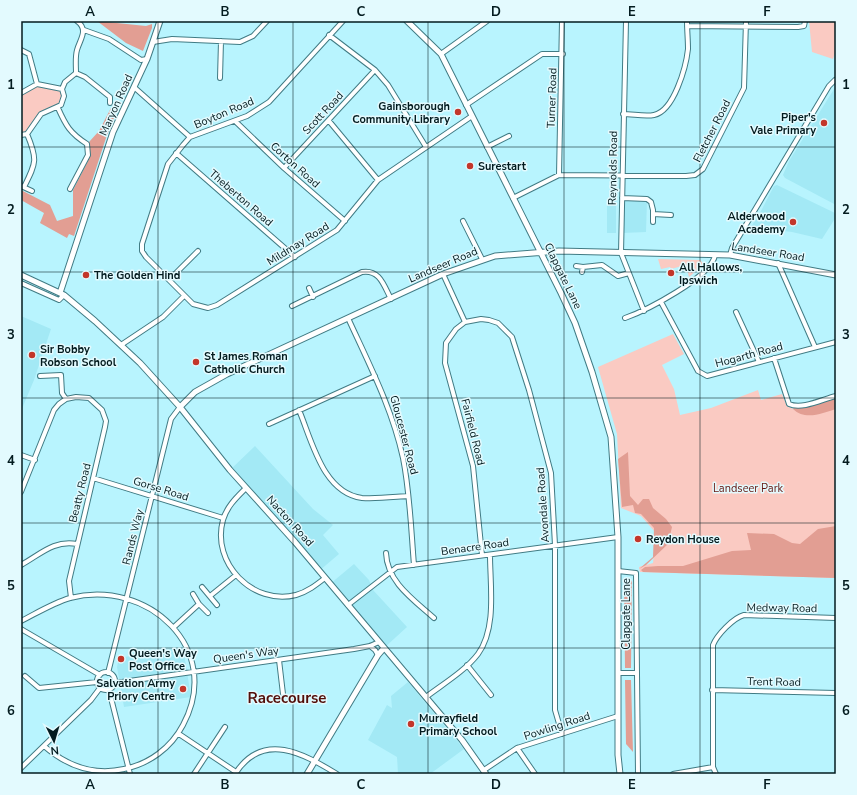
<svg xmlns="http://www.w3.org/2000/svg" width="857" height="795" font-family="'Nunito Sans',sans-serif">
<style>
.built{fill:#a3e9f5}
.green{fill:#facac2}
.forest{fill:#e29e93}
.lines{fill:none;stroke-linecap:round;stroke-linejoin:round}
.minor-casing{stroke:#417b84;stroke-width:6}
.tertiary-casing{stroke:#417b84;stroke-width:7}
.minor{stroke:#fff;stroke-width:4}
.tertiary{stroke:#fff;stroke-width:5}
.grid{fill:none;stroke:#031b1f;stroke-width:1;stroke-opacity:0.55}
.poi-dot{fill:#c3362a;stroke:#e3fafe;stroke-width:1.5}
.labels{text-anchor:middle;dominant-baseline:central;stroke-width:3;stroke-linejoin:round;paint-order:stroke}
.street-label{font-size:11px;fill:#031b1f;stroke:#e3fafe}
.poi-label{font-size:11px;font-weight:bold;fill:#031b1f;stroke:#e3fafe;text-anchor:start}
.park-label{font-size:11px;fill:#651610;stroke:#e3fafe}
.district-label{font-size:15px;font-weight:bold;fill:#520e09;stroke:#e3fafe}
.neatline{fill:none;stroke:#031b1f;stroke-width:1.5}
.grid-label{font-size:13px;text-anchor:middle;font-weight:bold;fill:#031b1f}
</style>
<rect width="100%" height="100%" fill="#b8f4fe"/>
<path class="built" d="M836 86V205L785 178 783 175 789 161Z
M777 185 835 213 836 217 822 239 792 232 751 227 761 211 774 186Z
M607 198H616V233H607Z
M625 201H647L646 232 623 233Z
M21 316 51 329 34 380 21 411Z
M255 446 313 509 333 525 323 535 339 554 319 571 230 470Z
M354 564 369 580 373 590 407 627 384 648 330 584Z
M183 647 191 697 124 707 117 667 119 658Z
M408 682 464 749 430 774H398L397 757 368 740 387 705 392 708 391 696Z"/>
<path class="green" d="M809 21H836V50L833 59 812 52Z
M37 84 62 89 64 101 41 114 27 134 21 135V93Z
M658 259 700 260 703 263V265L689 277 686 265 671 269 670 267 661 269Z
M673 334 684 354 662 365 674 389 680 415 711 408 758 390 761 400 782 394 787 406C801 415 821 404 836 400V578L640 572 639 567 653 563 656 533 641 516 621 508 617 434 598 367Z"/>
<path class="forest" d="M97 21 146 26 152 24V28L143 51 126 43Z
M111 108 117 110 106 138 74 236 69 234 67 238 40 223 44 213 21 200V190L50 205 57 221 73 216V190L87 163 90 156 89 142 99 131Z
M836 398V409C823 413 805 421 793 409L794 407 801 408Z
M628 452 630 496 638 505 643 499H649L653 508 666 519 672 527 668 544 646 565 639 569 653 557 654 528 641 514 635 513 633 505 622 507 618 459Z
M836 526V578L643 572 641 570 645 567 658 566H683L732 551 751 550 747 533 774 534 792 543 800 544 818 529Z
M624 580H628L629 584 632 580 631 668H625Z
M625 680H631L633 752 626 744Z"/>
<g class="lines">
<g class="minor-casing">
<path id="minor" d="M343 21 269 102 247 116 190 137 183 145 168 164 142 244V251L146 257 193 304 208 308 217 305 337 230 378 180 472 116
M626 21 621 253 644 311
M687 26 798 27 804 26 805 21
M84 30 109 39 141 60 147 59
M329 35 375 70 388 85 426 147
M153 42 172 39 240 42 253 36 267 21
M21 50 29 54 37 84
M441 54 487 21
M76 73 85 77 110 97V103
M220 78 221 41
M135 88 190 137
M62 89 65 82 76 73C76 66 75 57 77 50 80 39 89 30 77 21
M21 93 37 84 62 89 64 96 61 105 41 114 27 134 21 135
M466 105 542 54H563
M58 108C66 126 70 133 87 144L88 155 70 189
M623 114C633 114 645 117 654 115 674 111 686 67 688 49 688 40 687 30 687 21
M235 121 284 168 345 221
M329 121 378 180
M487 147 509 136
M176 153 295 257
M284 168 375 70
M559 175 562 21
M21 186 32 191
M24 187C36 163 38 160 27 134
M513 198 559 175 686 176 695 175 703 169 744 88 746 21
M622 198 647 199 651 202 653 210V222
M653 214 671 215
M463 221 482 259
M730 255 732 248 829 86 835 80
M778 263 815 347
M576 266 583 267
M582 272 583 267 602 265 618 276 629 273
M443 274 465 322 481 319 489 320 498 323 512 337 529 390 551 473 555 545V710L562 734
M169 280 198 251
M21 283 59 300 64 295
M309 288 313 297
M661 302 698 371 707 376 836 342
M292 306 362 272C380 269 384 286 391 299
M736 312 759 362
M348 318C369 364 392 408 403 458 410 493 411 529 414 565
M625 318C645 311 712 277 715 255
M465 322 456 329 446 343 445 363 473 466 482 555
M121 345 163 317 184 296
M774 358 789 404C802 410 823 399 836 396
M40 376 61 375 62 393 66 399
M299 410C312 441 323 493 362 498 377 499 393 497 408 496
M269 424 375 376
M21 455 35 460
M93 478 223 518
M246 488C237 497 227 506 223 520 211 563 253 606 296 595 307 592 316 585 325 578
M21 492 54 410 59 404 66 399 76 397 89 398 102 410 106 421 105 427 69 581 71 598
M386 553C387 582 414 600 434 618
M21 565C41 554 53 540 77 544
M618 571 636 573 638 774
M202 587 217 605
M210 596 236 575
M199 604 208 613
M348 605 397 567 618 537
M21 621C37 613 53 603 70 598 148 578 224 649 183 725 171 748 149 764 124 769 93 776 67 766 44 746
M174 627 199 604 193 594
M21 629 100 675
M370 646 375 650 378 655
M279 660 283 694
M467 665 491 695
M97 681a9 9 0 1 1 18 0a9 9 0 1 1-18 0Z
M108 673 171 419 180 407
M618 673H636
M25 676 39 688 97 682
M115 683 354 649 370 646 379 642
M109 690 130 774
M712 690 836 693
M426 697C443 684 465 671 478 654 497 628 490 585 490 555
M179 734 236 772
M517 748 535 774
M21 768 91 700 100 688
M484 770 517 748 618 716
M194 774 225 727
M235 774C263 730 304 754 337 774
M673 774 713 767
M716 774 713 767V645C717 635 733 618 744 615L836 618"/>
</g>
<g class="tertiary-casing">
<path id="tertiary" d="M407 21 441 54 561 293 575 323 592 372 611 437 618 537V755L620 774
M21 275 64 295 95 321 140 363 180 407 230 470 295 542 462 740 486 774
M60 293 113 132 147 59 160 21
M180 407 195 392 227 374 443 274 495 256 559 251 730 255 836 275
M307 774 378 655 384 648"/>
</g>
<use href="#minor" class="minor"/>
<use href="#tertiary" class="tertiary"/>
</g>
<path class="grid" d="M158 21V774M293 21V774M428 21V774M564 21V774M700 21V774M21 147H836M21 272H836M21 398H836M21 523H836M21 648H836"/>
<g class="poi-dot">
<circle cx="458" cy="112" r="4"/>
<circle cx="824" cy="123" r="4"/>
<circle cx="470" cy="166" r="4"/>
<circle cx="793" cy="222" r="4"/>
<circle cx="671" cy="273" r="4"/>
<circle cx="86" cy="275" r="4"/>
<circle cx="32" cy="355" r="4"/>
<circle cx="196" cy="362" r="4"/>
<circle cx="638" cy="539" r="4"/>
<circle cx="121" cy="659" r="4"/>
<circle cx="183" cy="689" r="4"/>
<circle cx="411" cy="724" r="4"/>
</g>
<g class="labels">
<g class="street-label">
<text transform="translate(552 98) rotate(-88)">Turner Road</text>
<text transform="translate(116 105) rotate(-66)">Maryon Road</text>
<text transform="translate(224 113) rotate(-23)">Boyton Road</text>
<text transform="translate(323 113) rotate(-47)">Scott Road</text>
<text transform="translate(712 131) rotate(-63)">Fletcher Road</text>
<text transform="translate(295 165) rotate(42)">Corton Road</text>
<text transform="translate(613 168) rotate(-89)">Reynolds Road</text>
<text transform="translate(241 198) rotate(41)">Theberton Road</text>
<text transform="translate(298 244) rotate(-32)">Mildmay Road</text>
<text transform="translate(768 252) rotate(9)">Landseer Road</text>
<text transform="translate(443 265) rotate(-23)">Landseer Road</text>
<text transform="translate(563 276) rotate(64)">Clapgate Lane</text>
<text transform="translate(749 355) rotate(-15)">Hogarth Road</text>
<text transform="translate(473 432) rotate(76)">Fairfield Road</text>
<text transform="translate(404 435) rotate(75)">Gloucester Road</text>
<text transform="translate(161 489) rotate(17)">Gorse Road</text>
<text transform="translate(80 493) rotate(-76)">Beatty Road</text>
<text transform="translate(543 505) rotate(-94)">Avondale Road</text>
<text transform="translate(290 521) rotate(48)">Nacton Road</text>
<text transform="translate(133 537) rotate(-76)">Rands Way</text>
<text transform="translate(475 547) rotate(-8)">Benacre Road</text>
<text transform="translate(782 608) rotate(1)">Medway Road</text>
<text transform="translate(626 614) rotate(-90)">Clapgate Lane</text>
<text transform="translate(246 655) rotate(-8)">Queen's Way</text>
<text transform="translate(774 682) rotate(1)">Trent Road</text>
<text transform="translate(557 726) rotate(-18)">Powling Road</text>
</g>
<g class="poi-label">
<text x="450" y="106" text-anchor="end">Gainsborough<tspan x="450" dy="13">Community Library</tspan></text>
<text x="816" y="117" text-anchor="end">Piper's<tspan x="816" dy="13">Vale Primary</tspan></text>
<text x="478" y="166">Surestart</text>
<text x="785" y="216" text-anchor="end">Alderwood<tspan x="785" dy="13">Academy</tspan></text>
<text x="679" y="267">All Hallows,<tspan x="679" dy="13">Ipswich</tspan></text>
<text x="94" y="275">The Golden Hind</text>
<text x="40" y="349">Sir Bobby<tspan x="40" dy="13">Robson School</tspan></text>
<text x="204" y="356">St James Roman<tspan x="204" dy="13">Catholic Church</tspan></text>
<text x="646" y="539">Reydon House</text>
<text x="129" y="653">Queen's Way<tspan x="129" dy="13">Post Office</tspan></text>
<text x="175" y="683" text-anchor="end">Salvation Army<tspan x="175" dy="13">Priory Centre</tspan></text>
<text x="419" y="718">Murrayfield<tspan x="419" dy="13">Primary School</tspan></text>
</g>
<g class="park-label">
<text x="748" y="488">Landseer Park</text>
</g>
<g class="district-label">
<text x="287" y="698">Racecourse</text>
</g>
</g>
<rect width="857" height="795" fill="none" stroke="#e3fafe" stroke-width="44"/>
<g transform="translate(54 741) rotate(175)" stroke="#e3fafe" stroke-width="3" paint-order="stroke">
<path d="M0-3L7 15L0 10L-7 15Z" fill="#031b1f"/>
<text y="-6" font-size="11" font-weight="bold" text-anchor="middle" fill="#031b1f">N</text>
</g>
<rect x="22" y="22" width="813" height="751" class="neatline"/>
<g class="grid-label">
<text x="90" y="16">A</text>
<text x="225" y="16">B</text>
<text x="361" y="16">C</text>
<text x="496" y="16">D</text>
<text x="632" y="16">E</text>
<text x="767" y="16">F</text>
<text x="11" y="89">1</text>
<text x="846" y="89">1</text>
<text x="11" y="214">2</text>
<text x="846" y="214">2</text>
<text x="11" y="339">3</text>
<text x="846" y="339">3</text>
<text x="11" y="465">4</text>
<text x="846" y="465">4</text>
<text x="11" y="590">5</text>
<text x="846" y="590">5</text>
<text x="11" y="715">6</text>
<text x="846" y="715">6</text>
<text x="90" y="789">A</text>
<text x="225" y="789">B</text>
<text x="361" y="789">C</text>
<text x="496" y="789">D</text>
<text x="632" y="789">E</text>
<text x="767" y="789">F</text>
</g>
</svg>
